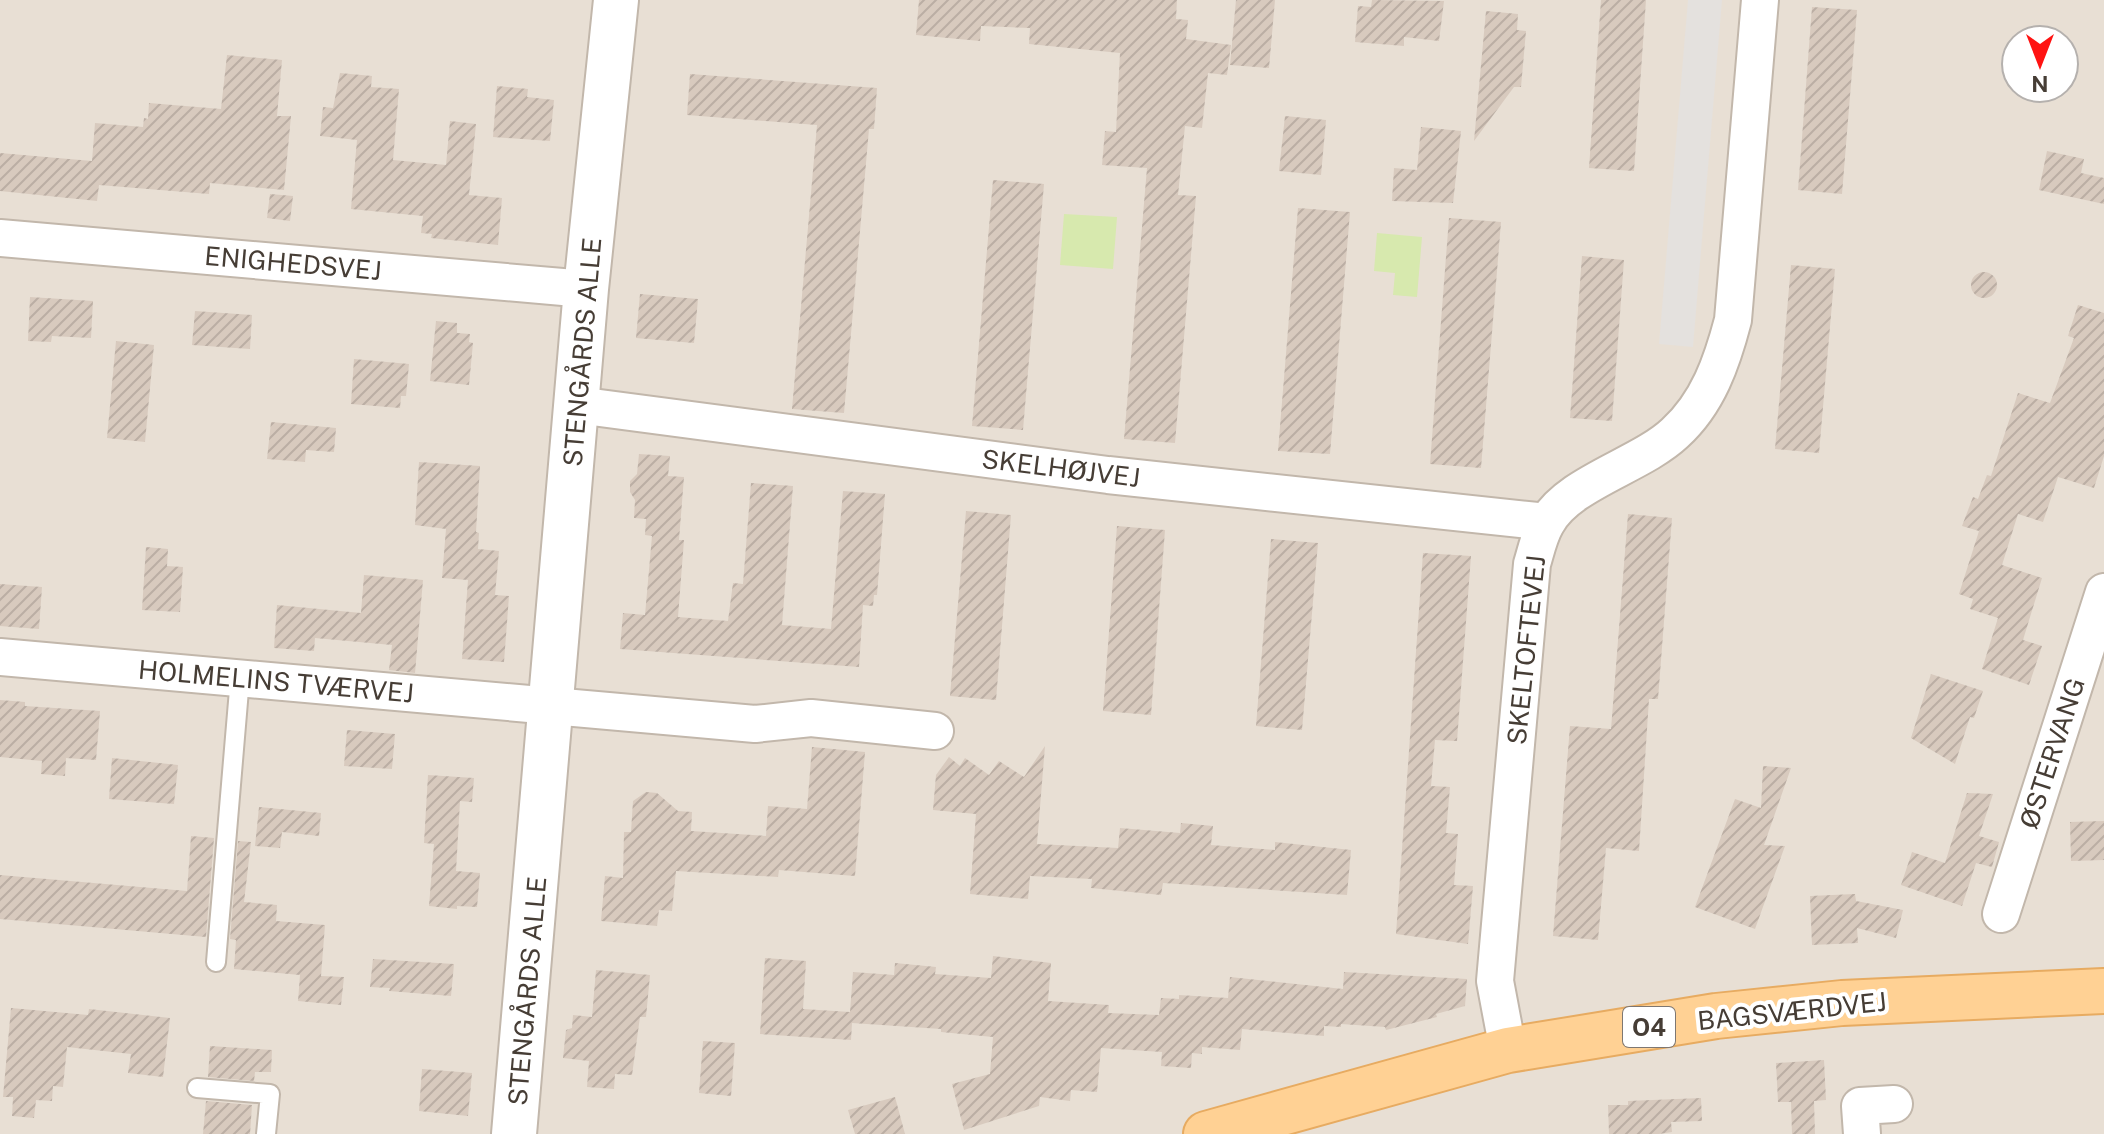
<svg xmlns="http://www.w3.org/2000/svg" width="2104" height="1134" font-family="'Public Sans',sans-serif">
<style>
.residential{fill:#e8dfd4;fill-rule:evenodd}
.park{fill:#d7e9ae}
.parking{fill:#e4e1de}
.building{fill:url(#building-hatch)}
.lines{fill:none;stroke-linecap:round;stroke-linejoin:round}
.service-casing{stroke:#c2b7ab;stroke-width:22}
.minor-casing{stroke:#c2b7ab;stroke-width:40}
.tertiary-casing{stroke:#c2b7ab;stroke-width:48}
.primary-casing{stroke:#e7ab61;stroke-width:48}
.service{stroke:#fff;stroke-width:18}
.minor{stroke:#fff;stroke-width:36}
.tertiary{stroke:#fff;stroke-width:44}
.primary{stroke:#ffd194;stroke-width:44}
.labels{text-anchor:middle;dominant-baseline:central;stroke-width:8;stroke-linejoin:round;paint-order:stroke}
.shield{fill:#fff;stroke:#7e7772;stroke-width:2}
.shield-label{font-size:24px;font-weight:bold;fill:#463d35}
.street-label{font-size:26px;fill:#463d35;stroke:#fff}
</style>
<defs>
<pattern id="building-hatch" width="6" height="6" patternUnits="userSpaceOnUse" patternTransform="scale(2)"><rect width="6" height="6" fill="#d8cabe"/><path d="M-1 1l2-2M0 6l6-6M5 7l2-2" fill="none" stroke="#bbaea4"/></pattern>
</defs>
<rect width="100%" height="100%" fill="#f3eee6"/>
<path class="residential" d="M0 0H2104V1134H0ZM2016 40H2064V88H2016Z"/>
<path class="park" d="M1064 214 1117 217 1113 269 1060 265Z
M1377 233 1422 237 1417 297 1393 295 1395 273 1374 271Z"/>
<path class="parking" d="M1688 0H1722L1693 347 1659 344Z"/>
<path class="building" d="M919 0H1177L1176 19 1188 20 1186 39 1231 45 1227 75 1208 73 1202 128 1185 126 1178 195 1196 196 1175 443 1124 439 1147 168 1102 165 1105 131 1116 132 1120 53 1029 44 1030 28 981 26 980 41 916 35Z
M1236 0H1275L1269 68 1230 65Z
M1372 0 1444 1 1439 41 1404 37V46L1355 42 1358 6 1371 7Z
M1601 0H1646L1634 171 1589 168Z
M1812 7 1857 10 1842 194 1798 190Z
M1486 11 1518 14 1517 30 1526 31 1521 87H1514L1474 141Z
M227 55 282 60 277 116H291L284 190 210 183 209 194 99 185 97 201 0 191V153L92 161 95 123 143 127 144 118 148 119 149 103 221 109Z
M340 73 372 76 371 87 399 89 393 160 446 165 450 121 476 124 469 195 502 198 498 245 431 238 432 234 421 233 423 216 351 209 357 140 320 136 323 107 333 108Z
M690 74 877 88 874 129H869L844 413 792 409 817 125 687 115Z
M497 86 528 89 527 97 554 100 550 141 493 137Z
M1285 116 1326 120 1321 175 1279 171Z
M1421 127 1461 131 1453 203 1392 201 1394 168 1417 170Z
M2047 151 2084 159 2081 173 2104 178V204L2039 190Z
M993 180 1044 184 1023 430 972 426Z
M270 194 293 196 290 221 267 218Z
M1298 208 1350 212 1330 454 1278 451Z
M1449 218 1501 222 1481 468 1430 464Z
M1582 256 1624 260 1612 421 1570 418Z
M1791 265 1835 269 1819 453 1775 449Z
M1971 285a13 13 0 1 1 26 0a13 13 0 1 1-26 0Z
M640 294 698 299 694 343 636 338Z
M30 297 93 301 91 338 52 336 51 342 28 341Z
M2078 305 2104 313V456L2094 488 2058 477 2043 522 2018 514 2002 565 2042 578 2023 640 2042 646 2029 685 1982 669 1998 618 1970 609 1973 599 1959 594 1979 531 1962 526 1973 497 1978 499 1987 475 1991 476 2018 393 2050 403 2074 338 2068 336Z
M195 311 252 315 250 349 192 345Z
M436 321 457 323V333L470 334 469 342 473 343 469 385 430 381Z
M116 341 154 345 145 442 107 438Z
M354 359 409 364 406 396H401L400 408 351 404Z
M271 422 336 428 334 452 306 450 305 462 267 459Z
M639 454 670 456 668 476 684 477 679 540H684L678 617 728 621 733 583 743 584 751 483 793 486 782 625 831 629 843 491 885 494 877 595H874L873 606 863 605 859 667 620 649 623 613 645 615 652 536 645 535 646 519 634 518 635 500 630 492V481L637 474Z
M419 462 480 466 476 532 479 533 478 549 499 551 495 595 509 596 504 662 462 659 468 580 442 578 446 529 415 525Z
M966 511 1011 515 996 700 950 696Z
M1628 514 1672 518 1658 699H1649L1639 851 1606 848 1598 940 1553 936 1570 726 1611 729Z
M1117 526 1165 530 1151 715 1103 711Z
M1271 539 1318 543 1302 730 1256 726Z
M146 547 168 549 167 566 183 567 180 612 142 610Z
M1423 553 1471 556 1457 741 1435 740 1431 786 1450 787 1446 833 1458 834 1454 885 1473 886 1468 944 1396 934Z
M364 575 423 580 415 673 389 670 392 645 315 638 314 651 274 648 277 605 361 613Z
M0 584 42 587 39 629 0 626Z
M1931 674 1983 691 1974 718 1970 717 1955 764 1911 738Z
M0 700 25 702V706L100 711 96 760 66 758 65 776 41 774 42 761 0 757Z
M347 730 395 734 392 769 344 766Z
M1045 746 1037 844 1118 848 1120 828 1180 833 1181 823 1213 826 1211 845 1275 850V842L1351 850 1347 895 1163 883 1161 895 1091 888 1092 879 1030 876 1028 899 970 894 976 814 933 810 936 775 949 757 960 766 965 758 989 775 999 761 1024 777Z
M812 747 865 752 855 876 779 870 778 877 676 871 672 911 659 910 657 926 601 921 605 876 623 878 624 832H631L633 801 646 792 657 793 678 811 692 812 691 831 766 836 768 806 807 809Z
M112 758 178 765 174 804 109 799Z
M1763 766 1791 768 1764 845 1785 846 1755 929 1695 907 1735 799 1761 808Z
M428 775 474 778 472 802 460 801 456 871 480 873 477 907 457 906V909L429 906 434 844 424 843Z
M1967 793 1993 794 1979 836 1999 842 1992 867 1976 863 1962 906 1901 885 1912 852 1945 863Z
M259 807 321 813 319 836 282 832 280 848 255 846Z
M2104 821V860L2071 861 2070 822Z
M191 836 214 838 206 937 0 919V875L187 891Z
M238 841 251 842 244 902 277 905 276 921 325 925 321 976 344 977 341 1005 298 1001 300 975 234 969 236 940 230 939Z
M1855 894 1856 901 1903 910 1896 938 1857 928 1858 943 1812 945 1810 896Z
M993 956 1051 963 1048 1001 1109 1005 1108 1013 1159 1015 1161 998 1179 999V995L1228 998 1230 977 1343 989 1344 972 1467 979 1465 1006 1436 1014 1437 1017 1386 1030 1385 1027 1341 1024V1027L1324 1026V1036L1242 1029 1240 1050 1202 1047V1054L1192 1053 1191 1068 1161 1066 1162 1052 1101 1048 1097 1092 1071 1090 1070 1101 1040 1097 1039 1106 964 1130 952 1084 990 1074 993 1037 941 1032V1029L852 1023 851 1040 760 1034 765 958 806 961 803 1009 850 1012 853 972 894 975 895 963 936 967 935 974 991 978Z
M373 959 454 964 451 996 389 991 390 988 370 987Z
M596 970 650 975 646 1017H640L632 1075 615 1074 614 1089 587 1087 589 1061 563 1058 566 1030 572 1028 573 1015 592 1017Z
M11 1008 88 1015 89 1009 170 1018 163 1077 128 1073 131 1054 67 1047 63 1087 53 1086 52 1101 36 1100 34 1118 12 1116 13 1097H3Z
M703 1041 735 1043 731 1096 699 1093Z
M210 1046 272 1050 271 1072H255L254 1081 208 1077Z
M1824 1060 1826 1100 1814 1101 1815 1134H1792L1791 1102H1778L1776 1063Z
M422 1069 472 1073 468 1116 419 1111Z
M895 1097 905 1134H855L848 1110Z
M1701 1098 1702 1121 1671 1122 1672 1132 1659 1134H1609L1608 1105H1628V1101Z
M206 1101 252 1105 250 1134H203Z"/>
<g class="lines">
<g class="service-casing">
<path id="service" d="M216 962 240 678
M197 1088 270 1094 266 1134"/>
</g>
<g class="minor-casing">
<path id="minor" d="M0 238 586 289
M577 405 1108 475 1547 522
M0 657 755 724 811 718 935 731
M2001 914 2104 592
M1508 1050 1495 981 1532 564C1536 551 1539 536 1546 524 1567 483 1640 466 1675 433 1708 403 1722 362 1733 320L1760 0
M1862 1134 1860 1106 1894 1104"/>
</g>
<g class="tertiary-casing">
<path id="tertiary" d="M514 1134 586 289 616 0"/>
</g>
<g class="primary-casing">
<path id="primary" d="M1206 1134 1508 1050 1716 1016 1842 1003 2104 991"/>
</g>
<use href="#service" class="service"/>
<use href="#minor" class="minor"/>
<use href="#tertiary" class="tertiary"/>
<use href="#primary" class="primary"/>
</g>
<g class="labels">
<rect class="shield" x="1623" y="1007" width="52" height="40" rx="6"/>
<g class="shield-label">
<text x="1649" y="1027">O4</text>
</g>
<g class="street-label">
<text transform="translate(293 263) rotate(5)">ENIGHEDSVEJ</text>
<text transform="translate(582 352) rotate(-85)">STENGÅRDS ALLE</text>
<text transform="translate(1061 468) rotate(7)">SKELHØJVEJ</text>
<text transform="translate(1526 650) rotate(-84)">SKELTOFTEVEJ</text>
<text transform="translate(276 681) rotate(5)">HOLMELINS TVÆRVEJ</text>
<text transform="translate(2052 753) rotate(-72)">ØSTERVANG</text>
<text transform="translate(527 991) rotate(-85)">STENGÅRDS ALLE</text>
<text transform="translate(1792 1011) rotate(-6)">BAGSVÆRDVEJ</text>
</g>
</g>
<g transform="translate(2040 64) rotate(180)"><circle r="38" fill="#ffffff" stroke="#b5b1ae" stroke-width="2"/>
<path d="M0-6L14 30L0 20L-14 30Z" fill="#ff1312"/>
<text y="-12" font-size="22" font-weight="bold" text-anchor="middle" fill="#463d35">N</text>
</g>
</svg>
